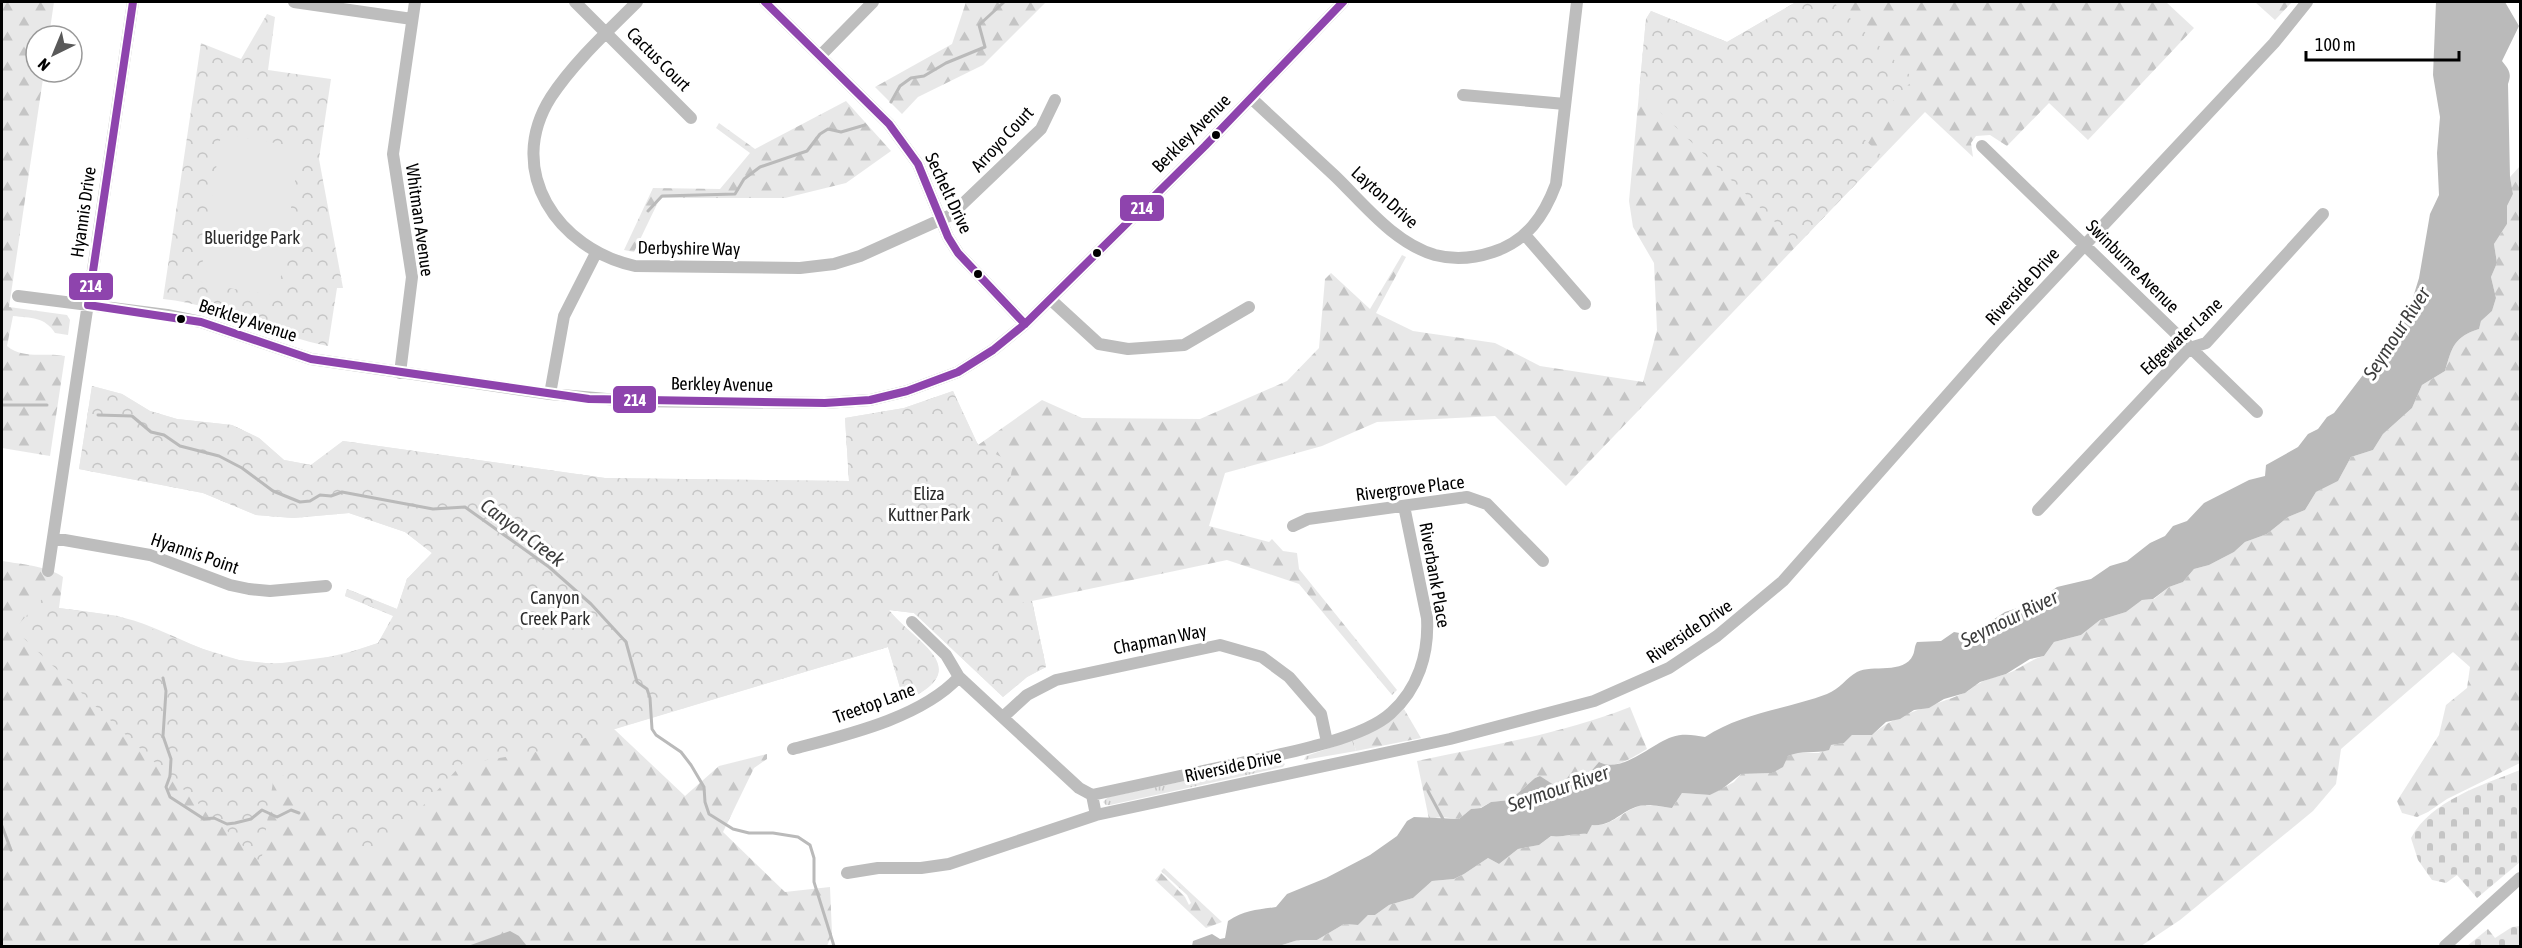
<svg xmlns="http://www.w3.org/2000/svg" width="2522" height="948" font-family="'Asap Condensed',sans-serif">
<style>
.grass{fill:url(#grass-tufts)}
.forest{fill:url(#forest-firs)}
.cemetery{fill:url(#cemetery-stones)}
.park{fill:url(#park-crowns)}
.pitch{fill:#e8e8e8}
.water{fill:#bababa}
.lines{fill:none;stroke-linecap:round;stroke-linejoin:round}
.stream{stroke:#bababa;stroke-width:3}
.minor{stroke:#bdbdbd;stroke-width:12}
.bus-1-casing{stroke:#fff;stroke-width:12}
.bus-1{stroke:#8e44ad;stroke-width:8}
.bus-dot{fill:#000;stroke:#fff;stroke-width:2}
.labels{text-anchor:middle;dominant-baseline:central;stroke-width:6;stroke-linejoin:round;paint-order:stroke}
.street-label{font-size:18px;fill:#000;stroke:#fff}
.park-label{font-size:18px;fill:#2c2c2c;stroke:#fff}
.water-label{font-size:20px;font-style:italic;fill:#3d3d3d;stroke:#fff}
.line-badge{stroke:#fff;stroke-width:2}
.badge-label{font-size:16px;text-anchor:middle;font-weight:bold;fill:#fff}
</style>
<defs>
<pattern id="grass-tufts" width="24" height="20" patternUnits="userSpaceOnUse" patternTransform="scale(1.5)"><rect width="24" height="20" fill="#e8e8e8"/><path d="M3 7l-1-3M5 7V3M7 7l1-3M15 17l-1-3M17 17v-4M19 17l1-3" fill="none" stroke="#c5c5c5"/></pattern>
<pattern id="forest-firs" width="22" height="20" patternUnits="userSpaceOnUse" patternTransform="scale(1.5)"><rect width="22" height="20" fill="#e8e8e8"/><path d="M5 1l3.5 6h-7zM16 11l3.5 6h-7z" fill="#c5c5c5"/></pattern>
<pattern id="cemetery-stones" width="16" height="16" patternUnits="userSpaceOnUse" patternTransform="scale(1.5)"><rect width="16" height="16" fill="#e8e8e8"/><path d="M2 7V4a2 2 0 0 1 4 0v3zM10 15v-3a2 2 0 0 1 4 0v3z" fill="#c5c5c5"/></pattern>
<pattern id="park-crowns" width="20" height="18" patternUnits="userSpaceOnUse" patternTransform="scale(1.5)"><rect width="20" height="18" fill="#e8e8e8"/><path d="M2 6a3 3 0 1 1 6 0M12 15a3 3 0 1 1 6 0" fill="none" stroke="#c5c5c5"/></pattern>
</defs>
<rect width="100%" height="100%" fill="#fff"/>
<path class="grass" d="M1353 740 1356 751 1304 760 1306 756Z
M1281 761 1285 764 1283 767 1110 805H1106L1103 802 1108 797Z"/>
<path class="forest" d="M2 2H54L49 36H36V72H44L9 307 67 315 70 320 68 335 55 333C45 317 31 318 13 316L7 346C24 360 45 352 65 356L50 456 2 448Z
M966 2H1046L983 65 918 97 902 114 875 87 952 44Z
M1796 2H2166L2194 28 2088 140 2049 103 2007 146 1990 135 1976 136 1971 143 1973 157 1925 112 1566 486 1495 416 1377 422 1322 446 1225 473 1209 526 1269 542 1272 539 1283 551 1297 553 1299 569 1397 690 1392 695 1299 584 1227 560 1032 601 1046 667 1027 677 1003 697 914 613 889 610C914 643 978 669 904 701L888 647 614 729 685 796 719 766 767 754V759L754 768 723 832 785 892 830 887 832 934 827 946H527L519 936 468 946H2V561C20 564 48 566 63 577L59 608C88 612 117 614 144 624 176 636 205 653 239 660 285 669 335 658 378 643L393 616 345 596 347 589 397 609 407 579 432 553 405 532 349 513 293 518 256 515 203 493 79 469 92 386 122 394 150 411 177 419 232 425 259 438 284 460 311 465 343 441 605 478 849 481 845 418 904 408 953 391 978 445 1042 400 1082 418 1200 419 1287 381 1319 348 1325 279 1331 273 1370 309 1402 255 1406 257 1376 313 1413 331 1495 343 1540 366 1643 382 1657 330 1654 263 1633 227 1629 201 1646 19 1651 11 1727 42Z
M2255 2H2292L2275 20Z
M846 101 891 151 846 183 785 198H660L634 252 624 250 653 188 720 189 750 153 716 128 719 123 755 149Z
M2520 166V763L2447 799 2428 812 2417 817 2402 813 2397 801 2439 735 2446 705 2467 688 2470 667 2453 652 2341 749 2336 784 2313 811 2180 920 2141 946H1279L1298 940H1317L1344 924 1358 925 1368 915H1375L1389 905 1413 898 1432 881 1454 879 1464 874 1488 858 1499 864 1518 849 1539 845 1551 836C1562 838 1574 833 1586 834L1592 825C1612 827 1621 812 1639 806 1648 803 1662 807 1672 808L1682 793 1710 795 1734 782 1741 774 1772 773 1788 756 1795 753H1819L1831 745 1844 743 1852 735H1872C1897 712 1933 707 1964 693 1970 691 1974 685 1980 683 1988 678 1997 677 2006 674 2020 669 2029 660 2044 656L2054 642 2081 635 2100 620 2126 612 2142 600 2154 599 2169 587 2183 582 2194 569 2209 565 2234 552 2245 542 2267 534 2288 517 2305 510 2316 492 2338 481 2351 457 2373 450 2383 434 2412 408 2422 385 2445 371C2452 347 2454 337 2479 329L2481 321 2492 311 2496 298 2491 277 2497 263 2494 244 2507 224V206L2513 194 2510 177Z
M1630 707 1647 749C1633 757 1615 770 1599 763L1588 775 1570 774 1562 785 1556 787 1540 776 1535 778 1510 800 1491 802 1480 808 1471 809 1459 819 1441 817 1429 819 1417 761C1488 746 1561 734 1630 707Z
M1404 709 1421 738 1356 751 1353 740 1381 726Z
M1164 868 1222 922 1206 928 1155 880 1161 873 1185 897 1189 905 1191 903 1187 895 1161 871Z"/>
<path class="cemetery" d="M2520 770V862L2477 898 2457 875 2446 883 2432 880 2418 860 2411 838C2431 800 2483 785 2520 770Z
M2520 926V946H2467L2488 929 2495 938 2512 927Z"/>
<path class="park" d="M1796 2H1833L1914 79 1860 135 1882 156 1798 244 1639 92 1646 19 1651 11 1727 42Z
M267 14 275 17 268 70 331 79 319 159 343 288H337L328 346C272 335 221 305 163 299L201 43 241 59Z
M92 386 122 394 150 411 177 419 232 425 259 438 284 460 311 465 343 441 605 478 849 481 845 418 904 408 953 391 978 445 1013 463 996 563 1005 606 1032 601 1046 667 1027 677 1003 697 914 613 889 610C915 643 978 669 904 701L888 647 542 751 462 764 373 859 275 768 261 863 14 629 46 595 59 608 118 616 203 649 239 660 275 664 343 655 378 643 394 616 345 596 347 589 397 609 407 579 432 553 405 532 349 513 293 518 256 515 203 493 79 469Z"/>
<path class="pitch" d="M221 134 300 147 278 296 203 284 200 280Z"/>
<path class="water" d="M2436 2H2505L2519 26 2502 61C2509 70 2512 73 2508 84L2510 177 2513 194 2507 206V224L2494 244 2497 263 2491 277 2496 298 2492 311 2481 321 2479 329C2454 337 2452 347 2445 371L2422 385 2412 408 2383 434 2373 450 2351 457 2338 481 2316 492 2305 510 2288 517 2267 534 2245 542 2234 552 2209 565 2194 569 2183 582 2169 587 2153 599 2142 600 2126 612 2100 620 2081 635 2054 642 2044 656 2030 659 2006 674 1980 682 1965 693 1944 699 1929 708 1914 710 1900 719 1886 722 1872 735H1852L1844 743 1831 745 1829 750C1815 754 1801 750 1788 756L1783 767 1772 773 1741 774 1722 789 1710 795 1682 793 1672 808C1663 807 1648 803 1639 806 1620 811 1612 827 1592 825L1587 834C1574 833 1562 838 1551 836L1539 845 1518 849 1499 864 1488 858 1464 874 1454 879 1432 881 1413 898 1389 905 1375 915H1368L1358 925 1344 924 1317 940H1298L1279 946H1192L1193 941 1212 934 1220 939 1225 938 1228 921C1245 910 1257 910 1276 907L1287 894 1326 878 1370 855 1397 836 1407 821 1414 817 1459 819 1471 809 1481 808 1491 802 1510 800 1535 778 1540 776 1557 787 1562 785 1570 774 1588 775 1599 762C1622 774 1651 744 1672 737 1683 733 1694 735 1705 737 1741 713 1787 709 1827 694 1840 689 1846 678 1857 672 1872 664 1904 675 1913 655 1915 651 1914 647 1917 642L1941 641 1954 632 1970 635 2005 612 2036 602 2057 587 2091 579 2110 566 2127 561 2150 543 2165 536 2173 526 2187 521 2204 503 2249 480 2265 476 2266 465 2298 447 2308 434 2318 429 2327 417 2334 413 2407 317 2419 278 2430 214 2439 195 2437 153 2440 117 2433 75Z
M510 931 519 936 527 946H468Z"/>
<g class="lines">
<path class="stream" d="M891 102 900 86 911 78 924 76 946 63 985 47 979 25 1004 2
M648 211 662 196 735 194 744 179 760 167 807 151 820 134 828 129 841 132 865 125
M2 405H47
M98 415 132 416 151 432 164 435 180 446 219 456 242 468 273 491 300 502 310 501 320 495 331 496 342 492 433 509 465 507 549 567 591 604 626 642 637 682 647 689 650 698 652 729 656 735 681 752 691 765 704 787 705 802 709 814 733 829 749 833H773L798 837 810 845 814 858V882L834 946
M163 678 166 691 163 736 171 759 170 776 166 787 170 797 204 819 214 818 227 824 235 823 251 819 262 810 277 817 291 810 299 813
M1428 791 1443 819
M2 826 11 850"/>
<path class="minor" d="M294 2 412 19
M575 2 691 118
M637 2C608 31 574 62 551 97 504 171 558 249 635 266L800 268 834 264 860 256 951 215 1041 129 1055 100
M765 2 889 124 918 164 948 237 958 253 1025 324
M820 56 873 2
M1463 95 1565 104
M1251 98C1279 124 1307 150 1335 176 1364 204 1394 243 1435 255 1454 260 1475 258 1493 252 1527 241 1544 216 1556 184L1577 2
M1982 146 2257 412
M1525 235 1585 304
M18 296 167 315 201 322 311 359 550 394 629 401 825 403 870 400 907 391 958 372 993 350 1025 324 1205 146 1343 2
M1050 299 1099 344 1128 349 1184 345 1249 307
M400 373 412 277 393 154 415 2
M550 394 564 316 596 253
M2038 510 2190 348 2206 343 2323 214
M1293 526 1308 519 1467 497 1487 504 1543 561
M53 538 150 555 230 585 249 589 270 591 326 586
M48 571 133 2
M912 622 946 655 959 677 1079 788 1092 795 1096 815
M1003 717 1027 695 1056 680 1220 645 1262 657 1289 677 1321 714 1327 742
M793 749C846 735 921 718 959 677
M1092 795C1138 785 1185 775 1231 765 1272 756 1361 741 1391 713 1418 689 1429 654 1427 618L1404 506
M847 873 878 868H921L949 864 1096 815 1450 739 1594 701 1669 668 1717 636 1783 581 1995 341 2274 43 2307 2
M2445 946 2520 878"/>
<g class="bus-1-casing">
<path id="bus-1" d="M133 2 88 305 201 322 311 359 589 399 825 403 870 400 907 391 958 372 993 350 1025 324 1205 146 1343 2
M765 2 889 124 918 164 948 237 958 253 1025 324"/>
</g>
<use href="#bus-1" class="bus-1"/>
</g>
<g class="bus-dot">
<circle cx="1216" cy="135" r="5"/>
<circle cx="1097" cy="253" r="5"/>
<circle cx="978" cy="274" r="5"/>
<circle cx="181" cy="319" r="5"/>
</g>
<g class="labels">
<g class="street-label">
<text transform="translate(659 59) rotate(45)">Cactus Court</text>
<text transform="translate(1191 133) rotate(-45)">Berkley Avenue</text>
<text transform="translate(1002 139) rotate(-47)">Arroyo Court</text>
<text transform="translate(949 193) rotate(65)">Sechelt Drive</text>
<text transform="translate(1385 197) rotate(42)">Layton Drive</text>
<text transform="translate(83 212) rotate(-82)">Hyannis Drive</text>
<text transform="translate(420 220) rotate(82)">Whitman Avenue</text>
<text transform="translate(689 248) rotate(1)">Derbyshire Way</text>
<text transform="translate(2133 266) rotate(45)">Swinburne Avenue</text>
<text transform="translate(2022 286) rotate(-47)">Riverside Drive</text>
<text transform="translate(248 320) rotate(18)">Berkley Avenue</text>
<text transform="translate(2181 336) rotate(-43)">Edgewater Lane</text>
<text transform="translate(722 384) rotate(1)">Berkley Avenue</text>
<text transform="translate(1410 488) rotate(-7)">Rivergrove Place</text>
<text transform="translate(195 553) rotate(19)">Hyannis Point</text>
<text transform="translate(1435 575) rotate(80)">Riverbank Place</text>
<text transform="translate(1689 631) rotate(-34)">Riverside Drive</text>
<text transform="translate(1160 639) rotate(-11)">Chapman Way</text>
<text transform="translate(874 703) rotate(-20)">Treetop Lane</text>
<text transform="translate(1233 766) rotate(-12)">Riverside Drive</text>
</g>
<g class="park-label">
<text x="252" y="237">Blueridge Park</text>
<text x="929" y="493">Eliza<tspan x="929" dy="21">Kuttner Park</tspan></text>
<text x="555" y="597">Canyon<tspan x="555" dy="21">Creek Park</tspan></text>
</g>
<g class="water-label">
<text transform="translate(2396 333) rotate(-57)">Seymour River</text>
<text transform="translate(523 532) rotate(37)">Canyon Creek</text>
<text transform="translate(2009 618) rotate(-26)">Seymour River</text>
<text transform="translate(1558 788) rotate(-19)">Seymour River</text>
</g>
</g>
<g class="line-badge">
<rect x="1119" y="194" width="46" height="28" rx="6" fill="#8e44ad"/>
<rect x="68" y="272" width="46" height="29" rx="6" fill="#8e44ad"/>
<rect x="612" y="385" width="45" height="29" rx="6" fill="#8e44ad"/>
</g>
<g class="badge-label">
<text x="1142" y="214">214</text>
<text x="91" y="292">214</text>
<text x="635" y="406">214</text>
</g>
<rect width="2522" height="948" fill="none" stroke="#000000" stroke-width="6"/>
<g transform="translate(54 54) rotate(223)"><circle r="28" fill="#ffffff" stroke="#999999" stroke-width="1.5"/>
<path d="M0-4.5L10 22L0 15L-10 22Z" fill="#595959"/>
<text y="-9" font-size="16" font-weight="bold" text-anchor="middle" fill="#000000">N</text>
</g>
<path d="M2306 51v9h153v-9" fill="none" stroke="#000000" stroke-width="3"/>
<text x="2315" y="51" font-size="18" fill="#000000" stroke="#ffffff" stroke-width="4.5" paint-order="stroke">100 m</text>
</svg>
